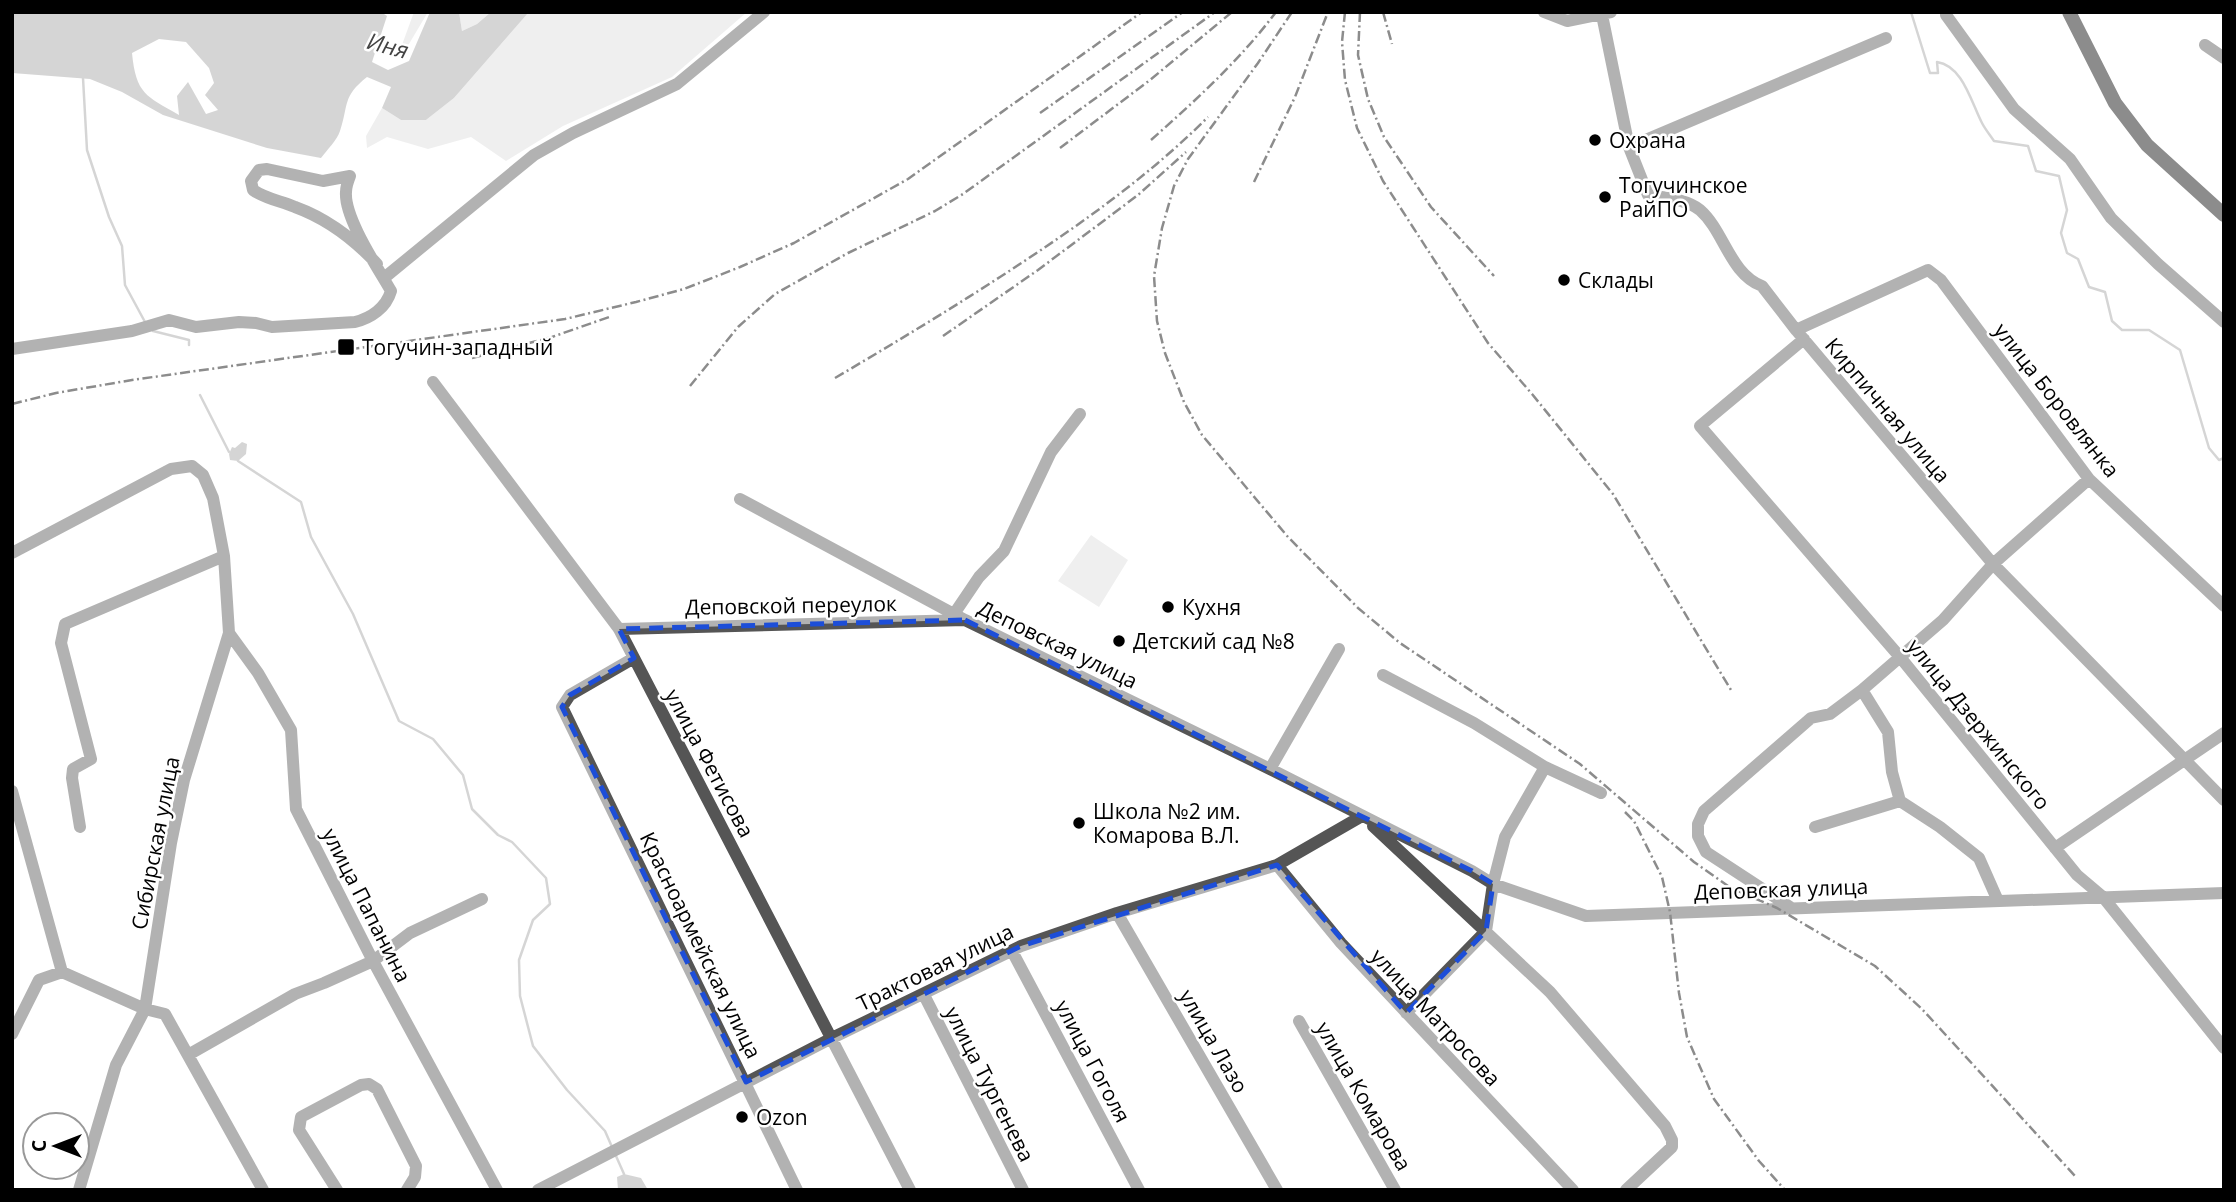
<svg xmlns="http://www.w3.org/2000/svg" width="2236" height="1202" font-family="'Open Sans',sans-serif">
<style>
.green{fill:#dcdcdc}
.water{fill:#a3a3a3;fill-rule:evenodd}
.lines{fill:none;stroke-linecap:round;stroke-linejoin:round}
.stream{stroke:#a3a3a3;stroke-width:2.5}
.minor{stroke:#555;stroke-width:12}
.major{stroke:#000;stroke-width:14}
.rail{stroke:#000;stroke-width:2.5;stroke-dasharray:10 3.5 2 3.5;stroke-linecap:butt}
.marked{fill:none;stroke:#1d4ed8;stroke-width:5;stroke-dasharray:14 9;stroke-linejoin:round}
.poi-dot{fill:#000;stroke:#fff;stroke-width:2.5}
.labels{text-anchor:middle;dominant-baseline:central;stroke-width:5;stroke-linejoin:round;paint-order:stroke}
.poi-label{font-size:21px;fill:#000;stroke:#fff;text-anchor:start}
.street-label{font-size:21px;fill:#000;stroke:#fff}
.water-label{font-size:23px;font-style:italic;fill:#444;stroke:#fff}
</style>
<rect width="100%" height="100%" fill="#fff"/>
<path class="green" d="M414 12H428L403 54 399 53Z
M459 12H491L477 24 462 31Z
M529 12H747L672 77 563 126 506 161 471 137 428 149 387 137 367 148 366 136 382 108 401 120H426L454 98Z
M1091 535 1128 560 1099 607 1058 581Z"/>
<path class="water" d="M12 12H381L387 16 372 62 388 70 409 61 430 12H459L462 31 477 24 491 12H529L454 98 426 120H401L382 108 391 87 367 77C342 97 349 104 340 131 337 140 327 150 321 158L267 148 163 115 122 92 90 79 12 73ZM159 39 186 42 209 68 214 83 205 95 218 110 206 114 188 82 177 96 179 115C146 96 136 94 132 53Z
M242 442 247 444 246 454 238 461 230 460 229 454 232 447 235 448Z
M624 1174 641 1178 648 1190H618L617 1177Z"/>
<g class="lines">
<path class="stream" d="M1911 12 1930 73H1938L1937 62C1963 66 1971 102 1982 123 1985 129 1990 135 1994 141L2028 146 2036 171 2059 176 2067 210 2061 233 2067 253 2078 259 2089 287 2105 292 2112 321 2122 330H2149L2180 350 2209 448 2219 460 2224 458
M83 78 87 150 109 217 122 246 125 285 145 322
M153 331 189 340V345
M200 395 229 452
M238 461 301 502 311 537 353 614 399 721 433 739 463 775 472 809 498 835 512 842 546 878 550 904 533 920 519 960 520 996 533 1046 567 1090 605 1131 612 1147
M616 1156 624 1174"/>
<path class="minor" d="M1544 12 1567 21 1611 12
M1602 15 1629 147 1648 195C1666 198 1686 199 1700 210 1724 231 1730 274 1762 286L1796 330 1993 564 2224 800
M1946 15 2014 109 2070 159 2111 218 2158 264 2224 322
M2205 45 2224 58
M1629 147 1886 38
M384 278 534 155 573 133 677 84 764 12
M1796 330 1928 270 1941 280 2089 479 2224 606
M1804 339 1700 426 1900 657 2077 875 2103 897 2224 1048
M12 349 132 331 169 320 196 327 239 322 256 323 272 327 355 322C371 318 386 308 391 291 378 268 344 218 346 192 346 187 348 181 350 176L323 181 267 169 259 170 251 181 253 190C266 199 281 201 295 207 328 219 353 238 377 264
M433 382 619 629 910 1190
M740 499 965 620 1270 769 1472 871 1493 884 1586 916 2224 893
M12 553 171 469 192 466 203 475 213 498 224 556 229 633 184 780 171 843 145 1009 116 1065 79 1190
M954 614 979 577 1004 551 1051 452 1080 414
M619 629 965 620
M229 633 258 673 291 730 296 809 373 961 497 1190
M634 658 570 695 562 707 797 1190
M1383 675 1474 723 1545 767
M1862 690 1888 732 1892 772 1900 801 1940 827 1979 858 1998 901
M1270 769 1339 649
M12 791 62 972
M1373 826 1550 992 1665 1126 1672 1140V1147L1626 1190
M80 827 72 778 73 769 91 759 61 643 65 624 224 556
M1815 827 1900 801
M2055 848 2224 733
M1277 865 1341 943 1573 1190
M1790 907 1706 852 1698 836V824L1704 811 1811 718 1830 714 1862 690 1943 620 1993 564 2089 479
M1117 913 1277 1190
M1012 951 1139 1190
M924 995 1023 1190
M1406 1013 1486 931 1493 884 1505 837 1545 767 1601 793
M1299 1021 1395 1190
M12 1034 39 980 62 972 145 1009 165 1014 263 1190
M188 1055 295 994 324 983 373 961 410 933 482 899
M337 1190 299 1130 301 1117 361 1085 369 1084 377 1089 416 1166 415 1177 407 1190
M538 1190 832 1038 1021 946 1117 913 1277 865 1362 816"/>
<path class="major" d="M2069 12 2115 103 2147 145 2224 215"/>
<path class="rail" d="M1292 12 1258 63 1188 159 1174 186 1162 228 1154 276 1157 321 1165 353 1184 402 1202 435 1288 537 1358 608 1400 643 1580 764 1694 862 1731 888 1777 908 1875 966 1922 1009 2075 1176
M1345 12 1342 42 1345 80 1357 128 1383 181 1488 343 1532 394 1613 494 1731 690
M1360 12 1358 55 1368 99 1384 137 1431 207 1494 276
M1383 12 1392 44
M1040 113 1183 12
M1151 140C1196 100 1240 60 1276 12
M1060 148 1150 80 1232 12
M1254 182 1295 97 1328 12
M943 336 1038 270 1138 195 1186 152
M472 358 552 337 612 316
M835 378C891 345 946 312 1000 277 1074 229 1146 179 1208 117
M690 386 738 327 775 294 848 253 935 211 963 194 1215 12
M12 404 56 393 132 380 565 319 636 302 684 289 740 267 794 243 908 179 1142 12
M1625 812 1634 821 1662 877 1670 912 1679 993 1687 1037 1714 1099 1759 1161 1785 1190"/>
</g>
<path d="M0 0H2236V1202H0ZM965 620 1472 871 1493 884 1486 931 1406 1013 1277 865 1021 946 746 1082 562 707 570 695 634 658 619 629Z" fill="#fff" fill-opacity=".55" fill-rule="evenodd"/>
<path class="marked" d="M965 620 1472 871 1493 884 1486 931 1406 1013 1277 865 1021 946 746 1082 562 707 570 695 634 658 619 629Z"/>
<g class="poi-dot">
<circle cx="1595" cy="140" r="7"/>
<circle cx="1605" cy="197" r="7"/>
<circle cx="1564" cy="280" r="7"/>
<rect x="337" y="338" width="18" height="18" rx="3.5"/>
<circle cx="1168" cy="607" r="7"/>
<circle cx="1119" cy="641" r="7"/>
<circle cx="1079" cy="823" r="7"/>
<circle cx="742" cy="1117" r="7"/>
</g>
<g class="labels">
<g class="poi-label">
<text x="1609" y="140">Охрана</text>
<text x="1619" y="185">Тогучинское<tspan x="1619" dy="24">РайПО</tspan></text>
<text x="1578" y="280">Склады</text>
<text x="362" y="347">Тогучин-западный</text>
<text x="1182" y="607">Кухня</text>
<text x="1133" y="641">Детский сад №8</text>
<text x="1093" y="811">Школа №2 им.<tspan x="1093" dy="24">Комарова В.Л.</tspan></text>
<text x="756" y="1117">Ozon</text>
</g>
<g class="street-label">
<text transform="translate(2057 400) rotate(52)">улица Боровлянка</text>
<text transform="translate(1888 410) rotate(50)">Кирпичная улица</text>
<text transform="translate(791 605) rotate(-1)">Деповской переулок</text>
<text transform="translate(1058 644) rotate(26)">Деповская улица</text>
<text transform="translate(1979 724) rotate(51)">улица Дзержинского</text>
<text transform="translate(710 763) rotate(62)">улица Фетисова</text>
<text transform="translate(155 843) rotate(-79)">Сибирская улица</text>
<text transform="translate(1781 889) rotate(-2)">Деповская улица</text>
<text transform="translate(367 905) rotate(63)">улица Папанина</text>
<text transform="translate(701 945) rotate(64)">Красноармейская улица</text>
<text transform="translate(935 967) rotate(-26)">Трактовая улица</text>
<text transform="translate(1436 1017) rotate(47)">улица Матросова</text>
<text transform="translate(1214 1041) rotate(60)">улица Лазо</text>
<text transform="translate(1093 1061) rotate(62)">улица Гоголя</text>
<text transform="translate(990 1084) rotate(63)">улица Тургенева</text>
<text transform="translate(1364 1096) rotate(60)">улица Комарова</text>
</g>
<g class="water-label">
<text transform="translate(388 45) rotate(15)">Иня</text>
</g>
</g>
<rect width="2236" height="1202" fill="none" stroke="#000000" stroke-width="28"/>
<g transform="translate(56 1146) rotate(270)"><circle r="33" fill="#ffffff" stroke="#999999" stroke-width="2"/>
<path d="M0-5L12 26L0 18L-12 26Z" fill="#000000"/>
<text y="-10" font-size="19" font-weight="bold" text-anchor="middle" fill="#000000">С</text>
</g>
</svg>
